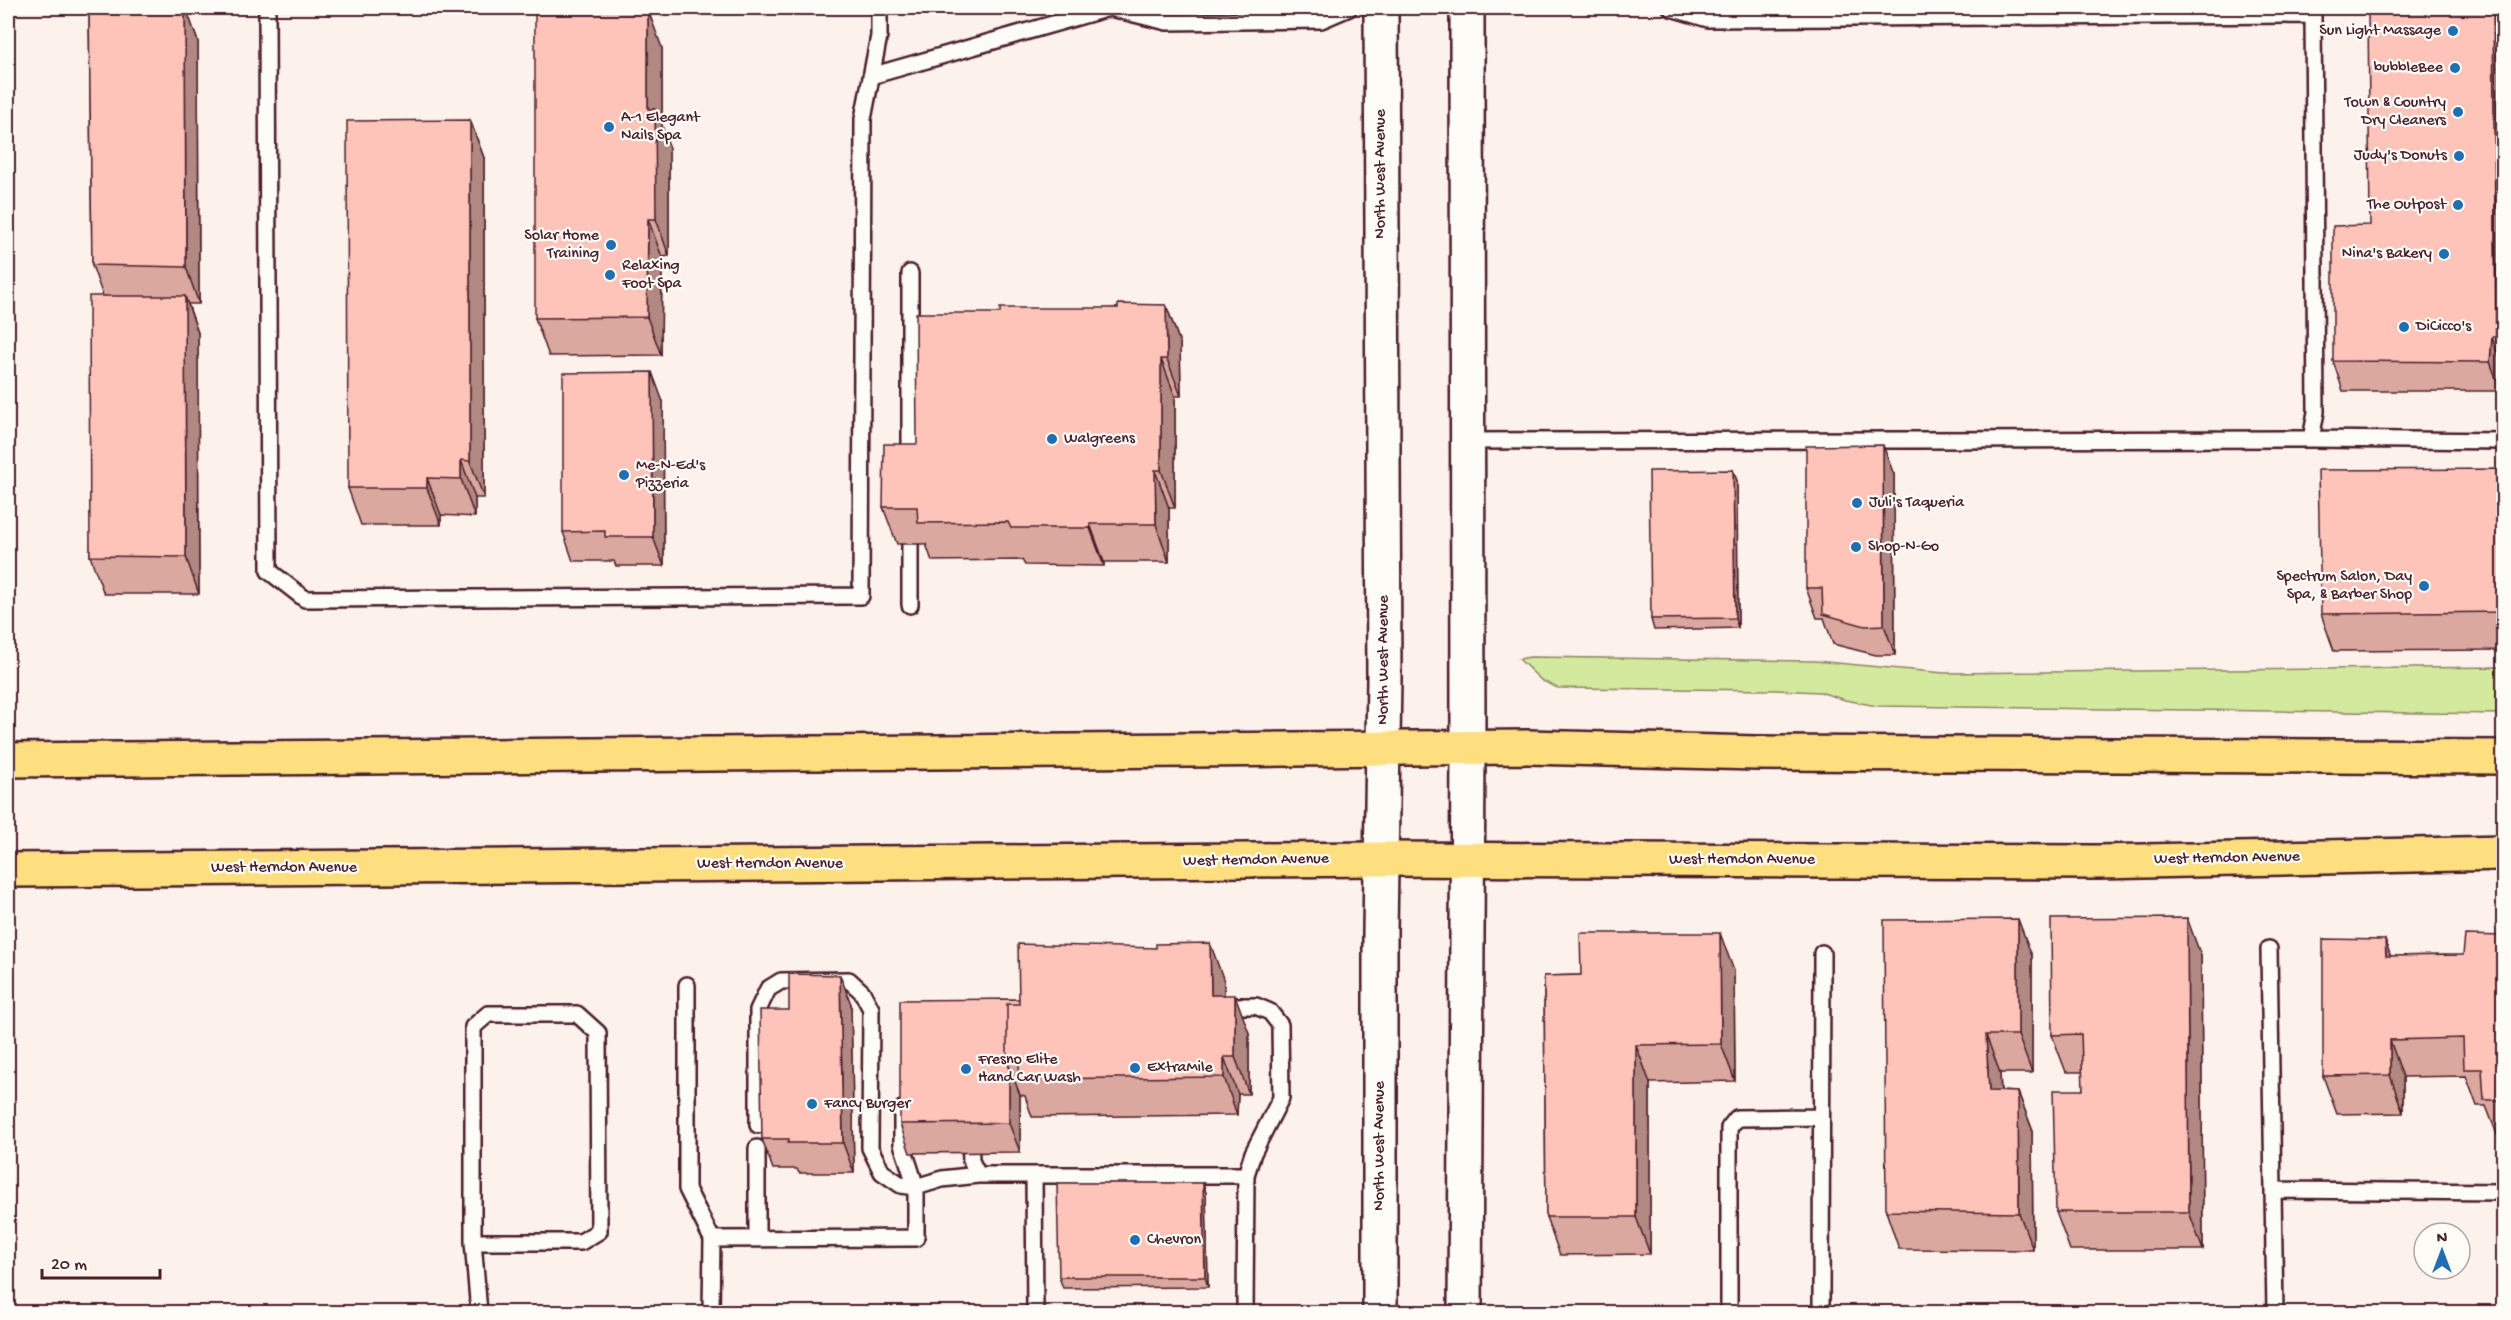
<svg xmlns="http://www.w3.org/2000/svg" width="2511" height="1320" font-family="'Gochi Hand',sans-serif">
<style>
.green{fill:#d2e99e;stroke:#8e8464;stroke-width:1.5}
.lines{fill:none;stroke-linecap:round;stroke-linejoin:round}
.lane-casing{stroke:#4a1f2b;stroke-width:20}
.secondary-casing{stroke:#4a1f2b;stroke-width:38}
.primary-casing{stroke:#4a1f2b;stroke-width:38}
.lane{stroke:#fdfcf7;stroke-width:15}
.secondary{stroke:#fdfcf7;stroke-width:33}
.primary{stroke:#fedf80;stroke-width:33}
.wall{fill:#daa89f;stroke:#4a1f2b;stroke-width:1.5}
.shaded-wall{fill:#b28882;stroke:#4a1f2b;stroke-width:1.5}
.building{fill:#fec3b9;stroke:#4a1f2b;stroke-width:1.5}
.poi-dot{fill:#1f6fb2;stroke:#fdfcf7;stroke-width:2}
.labels{text-anchor:middle;dominant-baseline:central;stroke-width:4.5;stroke-linejoin:round;paint-order:stroke}
.poi-label{font-size:16px;fill:#4a1f2b;stroke:#fdfcf7;text-anchor:start}
.street-label{font-size:16px;fill:#4a1f2b;stroke:#fdfcf7}
</style>
<rect width="100%" height="100%" fill="#fdf1eb"/>
<filter id="ink" filterUnits="userSpaceOnUse"><feTurbulence type="fractalNoise" baseFrequency=".0167" numOctaves="2"/><feDisplacementMap in="SourceGraphic" scale="12" xChannelSelector="R" yChannelSelector="G"/><feConvolveMatrix kernelMatrix="1 2 1 2 8 2 1 2 1" color-interpolation-filters="sRGB"/></filter>
<g filter="url(#ink)">
<path class="green" d="M1530 657 1815 661 1944 673 2503 667V714L1877 706 1845 700 1820 692 1776 690 1558 688 1541 680 1519 659Z"/>
<g class="lines">
<g class="lane-casing">
<path id="lane" d="M267 8 269 571 305 599 861 596 863 119 879 36V8
M1110 8 1167 22 1321 20 1349 8
M1671 8 1708 19 2313 15 2316 412 2311 439 2504 441
M871 76 1109 8
M910 273V462
M1468 441 2311 439
M910 525V605
M2269 949 2275 1312
M687 985V1189L712 1239
M1220 1006H1256L1270 1012 1280 1025 1281 1098 1253 1153 1246 1175 1245 1312
M758 1125V1010L768 989 781 981 849 980 862 992 871 1009 870 1148 882 1172 901 1185 916 1187 942 1179 978 1175H1246
M970 1132 971 1161 978 1175
M757 1148V1239
M1034 1175 1035 1312
M2274 1190 2504 1192
M473 1242H581L599 1231 598 1033 577 1014H488L473 1027V1242L479 1312
M711 1312 712 1239 916 1238V1187L902 1144V1109
M1729 1312V1128L1737 1118 1821 1117
M1821 1312 1822 953"/>
</g>
<g class="secondary-casing">
<path id="secondary" d="M1380 1312V932L1384 678 1381 8
M1465 1312 1468 749 1467 8"/>
</g>
<g class="primary-casing">
<path id="primary" d="M8 760 1528 747 1756 753 2504 757
M8 870 1380 859 2098 862 2504 853"/>
</g>
<use href="#lane" class="lane"/>
<use href="#secondary" class="secondary"/>
<use href="#primary" class="primary"/>
</g>
<path class="wall" d="M89 8H198V11H187L198 42 199 304H188L198 333 199 594H104L90 556 103 296 92 265Z
M2504 8V366H2502L2501 391H2343L2333 361 2370 225Z
M662 48V126L669 147V256L662 257 661 355 549 356 535 318Z
M470 120 484 158V498H475V517L441 515V525H361L348 488Z
M1166 305 1180 343 1181 396H1175V508H1169V562H1104V566L1025 565 1022 560 932 561 926 544H897L883 507 1000 313 1118 308Z
M663 402 664 566H616L614 561H573L563 532Z
M2504 469V650L2334 651 2321 614Z
M1733 470 1737 481 1738 628 1654 630 1651 619Z
M1894 475 1895 655H1876L1833 644 1824 618H1817L1806 588Z
M2504 936V1137H2498L2486 1106H2477L2466 1076 2403 1077V1113L2337 1114 2323 1076 2385 940 2390 956 2463 955Z
M1156 948 1224 981V995L1249 1033V1094H1238L1237 1115 1032 1117 1025 1096 1020 1095V1152L910 1153 900 1124 1019 999Z
M2032 956V1073H2000L2001 1091 2018 1092 2032 1129 2033 1250 1899 1249 1886 1211Z
M2201 956 2203 1250H2070L2056 1212 2083 1090V1072H2066L2052 1035Z
M1734 971 1735 1081 1650 1083V1254L1560 1255 1546 1217 1544 976Z
M851 1004 854 1173H799L797 1169H773L762 1139 789 1010Z
M1203 1183 1206 1193 1208 1287 1063 1288 1059 1277Z"/>
<path class="shaded-wall" d="M185 8H186L198 42 199 304 186 267Z
M2493 8H2504V356L2496 337Z
M648 10 662 48V126L669 147V256L656 219 648 109Z
M470 120 484 158V498L470 461Z
M648 219 662 257 661 355 647 317Z
M185 296 198 333 199 594 186 557Z
M1166 305 1180 343 1181 396 1167 359Z
M2492 337 2502 366 2501 391 2490 362Z
M1161 359 1175 396V508L1161 470Z
M652 372 663 402 664 566 653 537Z
M1883 445 1894 475 1895 655 1884 625Z
M461 460 475 498V517L461 479Z
M1155 470 1169 508V562L1156 524Z
M1733 470 1737 481 1738 628 1735 618Z
M427 478 441 515V525L427 488Z
M1090 524 1104 562V566L1090 528Z
M2187 918 2201 956 2203 1250 2189 1212Z
M2018 919 2032 956V1073L2018 1035Z
M1720 933 1734 971 1735 1081 1721 1044Z
M2385 940 2398 977 2386 956Z
M1210 943 1224 981V1033L1211 995Z
M840 975 851 1004 854 1173 843 1143Z
M1235 995 1249 1033V1094L1235 1057Z
M1986 1035 2000 1073 2002 1129 1989 1091Z
M2390 1040 2403 1077V1113L2390 1075Z
M1636 1045 1650 1083V1254L1636 1217Z
M1224 1057 1238 1094 1237 1115 1224 1077Z
M1009 1066 1020 1095V1152L1009 1123Z
M2018 1092 2032 1129 2033 1250 2019 1213Z
M1203 1183 1206 1193 1208 1287 1205 1277Z"/>
<path class="building" d="M89 8H185L186 267 92 265Z
M2368 8H2493L2496 337H2492L2490 362 2333 361V226L2370 225Z
M535 10H648V109H655L656 219H648L647 317 535 318Z
M470 120V461L461 460V479L427 478V488H348L347 121Z
M89 296H185L186 557 90 556Z
M1118 304 1166 305 1167 359H1161V470H1155L1156 524H1090V528H1011L1008 522 918 523 917 507H883L884 444H917L916 313H1000V308H1118Z
M652 372 653 537H605V531L563 532V373Z
M1883 445 1884 625 1865 626 1823 614 1822 588H1806V446Z
M2504 469V612L2321 614 2318 470Z
M1733 470 1735 618 1651 619 1649 471Z
M2187 918 2189 1212H2056L2053 1090H2083L2081 1034 2052 1035 2051 919Z
M2018 919V1035H1986L1989 1091 2018 1092 2019 1213 1886 1211 1884 920Z
M1580 933H1720L1721 1044 1636 1045V1217H1546L1544 976 1581 975Z
M2465 935 2504 936V1100H2484L2482 1069H2464L2463 1038 2390 1040V1075L2323 1076V939L2385 940 2386 956 2463 955Z
M1210 943 1211 995H1235V1057H1224V1077L1019 1079V1058H1007V1004H1019L1018 944 1156 948V944Z
M789 974 840 975 843 1143H788L789 1139H762L760 1010H789Z
M1019 999V1004H1007V1058L1009 1066V1123L900 1124V1000Z
M1057 1183H1203L1205 1277H1059Z"/>
</g>
<g class="poi-dot">
<circle cx="2453" cy="31" r="6"/>
<circle cx="2455" cy="68" r="6"/>
<circle cx="2458" cy="112" r="6"/>
<circle cx="609" cy="127" r="6"/>
<circle cx="2459" cy="156" r="6"/>
<circle cx="2458" cy="205" r="6"/>
<circle cx="611" cy="245" r="6"/>
<circle cx="2444" cy="254" r="6"/>
<circle cx="610" cy="275" r="6"/>
<circle cx="2404" cy="327" r="6"/>
<circle cx="1052" cy="439" r="6"/>
<circle cx="624" cy="475" r="6"/>
<circle cx="1857" cy="503" r="6"/>
<circle cx="1856" cy="547" r="6"/>
<circle cx="2424" cy="586" r="6"/>
<circle cx="1135" cy="1068" r="6"/>
<circle cx="966" cy="1069" r="6"/>
<circle cx="812" cy="1104" r="6"/>
<circle cx="1135" cy="1240" r="6"/>
</g>
<g class="labels">
<g class="poi-label">
<text x="2441" y="31" text-anchor="end">Sun Light Massage</text>
<text x="2443" y="68" text-anchor="end">bubbleBee</text>
<text x="2446" y="103" text-anchor="end">Town &amp; Country<tspan x="2446" dy="18">Dry Cleaners</tspan></text>
<text x="621" y="118">A-1 Elegant<tspan x="621" dy="18">Nails Spa</tspan></text>
<text x="2447" y="156" text-anchor="end">Judy's Donuts</text>
<text x="2446" y="205" text-anchor="end">The Outpost</text>
<text x="599" y="236" text-anchor="end">Solar Home<tspan x="599" dy="18">Training</tspan></text>
<text x="2432" y="254" text-anchor="end">Nina's Bakery</text>
<text x="622" y="266">Relaxing<tspan x="622" dy="18">Foot Spa</tspan></text>
<text x="2416" y="327">DiCicco's</text>
<text x="1064" y="439">Walgreens</text>
<text x="636" y="466">Me-N-Ed's<tspan x="636" dy="18">Pizzeria</tspan></text>
<text x="1869" y="503">Juli's Taqueria</text>
<text x="1868" y="547">Shop-N-Go</text>
<text x="2412" y="577" text-anchor="end">Spectrum Salon, Day<tspan x="2412" dy="18">Spa, &amp; Barber Shop</tspan></text>
<text x="978" y="1060">Fresno Elite<tspan x="978" dy="18">Hand Car Wash</tspan></text>
<text x="1147" y="1068">ExtraMile</text>
<text x="824" y="1104">Fancy Burger</text>
<text x="1147" y="1240">Chevron</text>
</g>
<g class="street-label">
<text transform="translate(1381 174) rotate(-90)">North West Avenue</text>
<text transform="translate(1384 660) rotate(-90)">North West Avenue</text>
<text transform="translate(2227 859) rotate(-1)">West Herndon Avenue</text>
<text x="1742" y="860">West Herndon Avenue</text>
<text transform="translate(1256 861) rotate(-1)">West Herndon Avenue</text>
<text x="770" y="864">West Herndon Avenue</text>
<text x="284" y="868">West Herndon Avenue</text>
<text transform="translate(1380 1146) rotate(-90)">North West Avenue</text>
</g>
</g>
<rect width="2511" height="1320" fill="none" stroke="#fdfcf7" stroke-width="30"/>
<rect x="15" y="15" width="2481" height="1290" fill="none" stroke="#4a1f2b" stroke-width="2" filter="url(#ink)"/>
<g transform="translate(2442 1251)"><circle r="28" fill="#fdfcf7" stroke="#b5a4a5" stroke-width="1.5"/>
<path d="M0-4.5L10 22L0 15L-10 22Z" fill="#1f6fb2"/>
<text y="-9" font-size="16" font-weight="bold" text-anchor="middle" fill="#4a1f2b">N</text>
</g>
<path d="M42 1269v9h118v-9" fill="none" stroke="#4a1f2b" stroke-width="3"/>
<text x="51" y="1269" font-size="18" fill="#4a1f2b" stroke="#fdfcf7" stroke-width="4.5" paint-order="stroke">20 m</text>
</svg>
